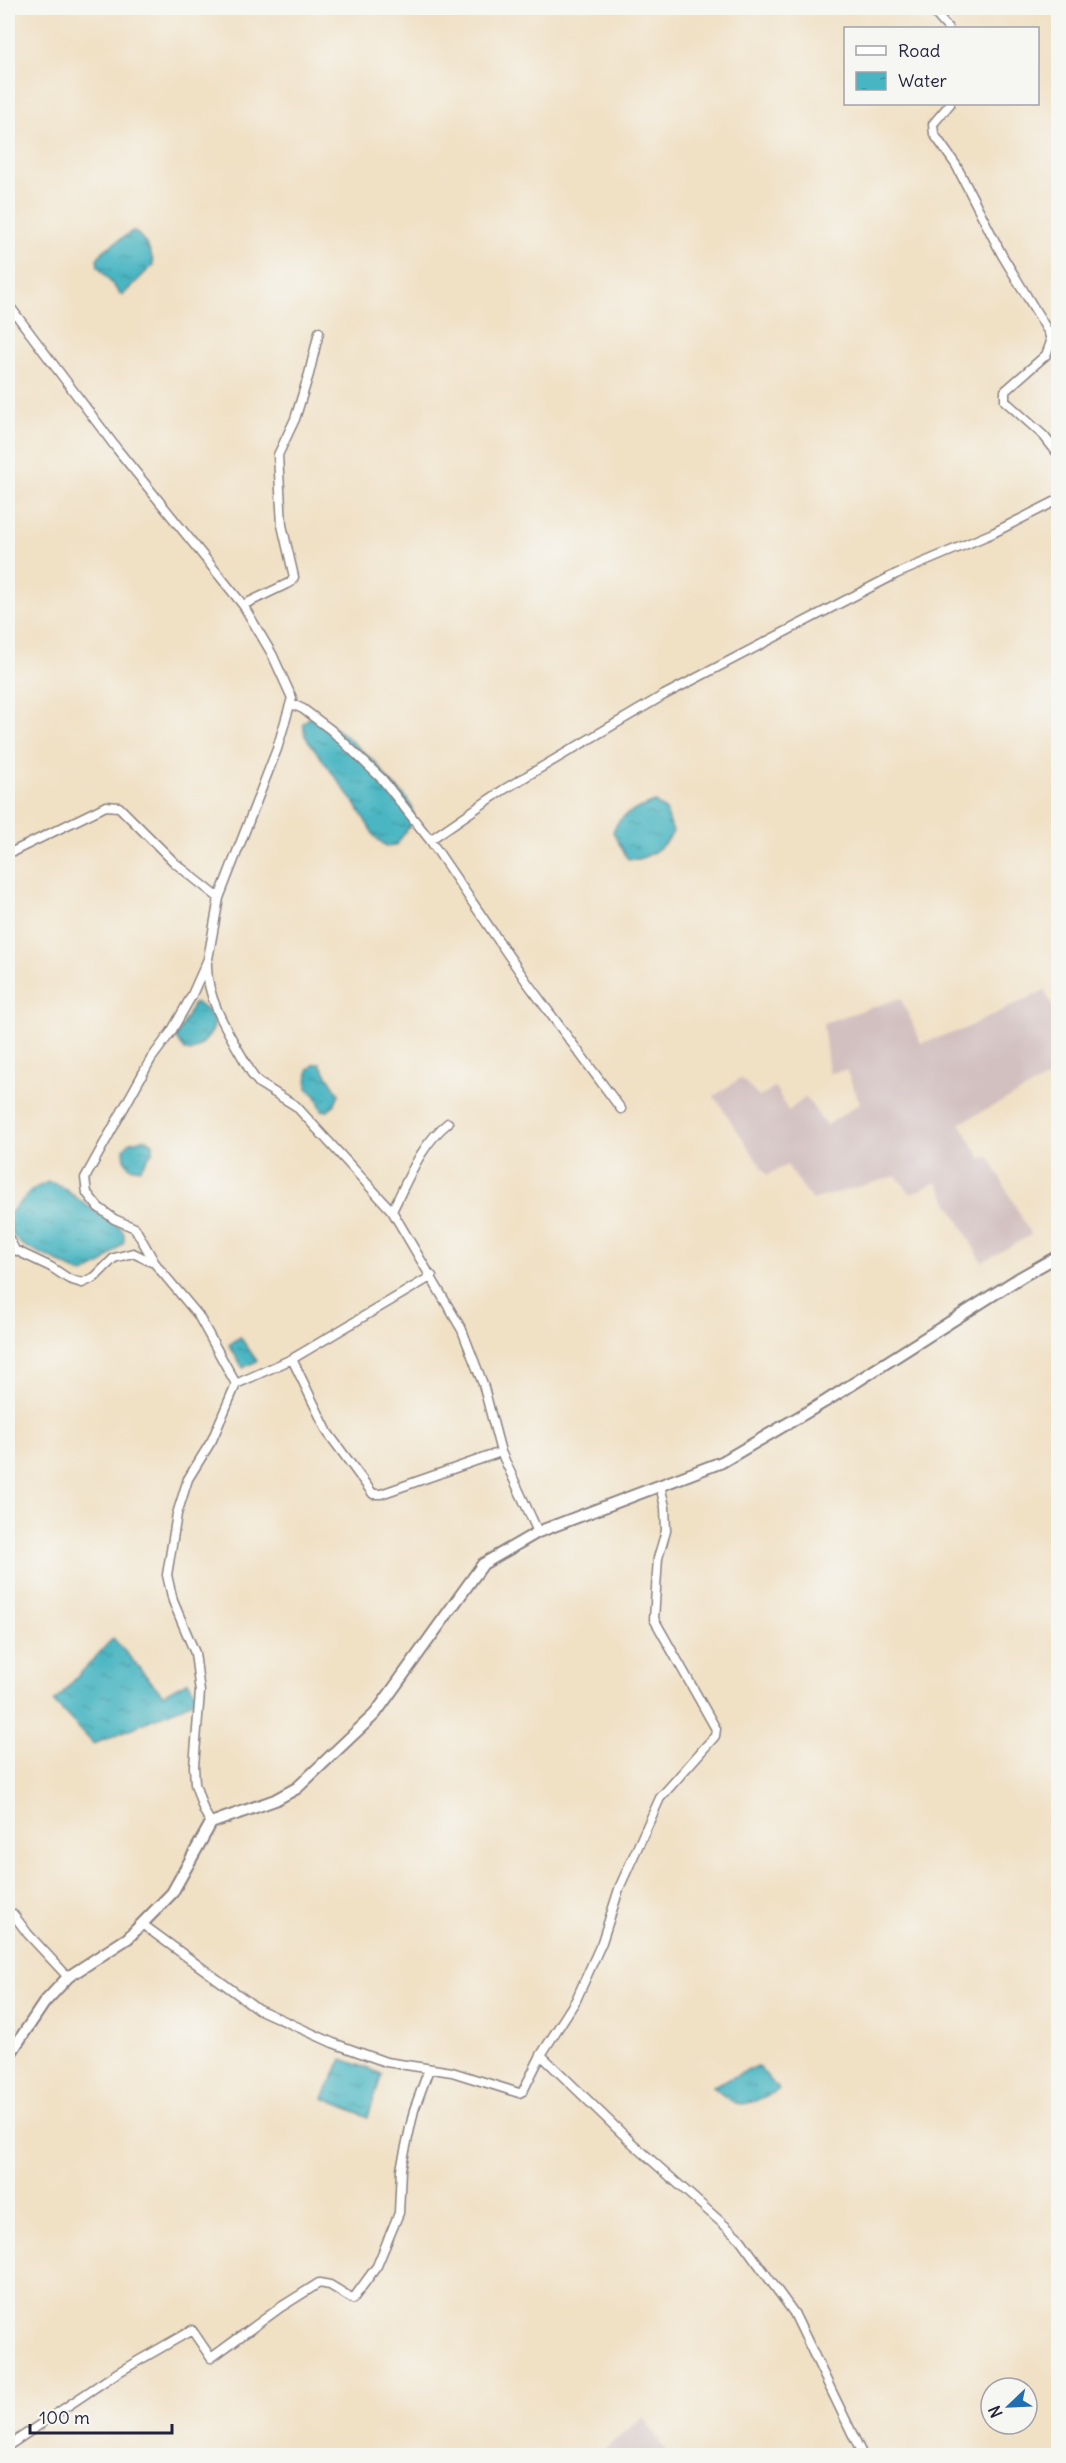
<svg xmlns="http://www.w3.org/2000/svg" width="1066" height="2463" font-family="Delius,sans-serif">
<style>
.industrial{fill:#d2bfc0}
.water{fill:url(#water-ripples);stroke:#356c7e;stroke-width:1.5}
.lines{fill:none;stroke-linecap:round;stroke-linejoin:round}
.minor-casing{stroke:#898180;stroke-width:11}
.tertiary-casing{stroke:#898180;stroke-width:14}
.minor{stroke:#fff;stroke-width:8}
.tertiary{stroke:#fff;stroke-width:10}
</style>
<defs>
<pattern id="water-ripples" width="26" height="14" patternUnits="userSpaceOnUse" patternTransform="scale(1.5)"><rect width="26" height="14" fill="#48b6c2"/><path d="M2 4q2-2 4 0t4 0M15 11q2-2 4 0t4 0" fill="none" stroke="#3c949f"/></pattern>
</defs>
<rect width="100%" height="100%" fill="#f6f6f2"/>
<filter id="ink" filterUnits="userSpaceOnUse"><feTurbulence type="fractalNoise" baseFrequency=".0167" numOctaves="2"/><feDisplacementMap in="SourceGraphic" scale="12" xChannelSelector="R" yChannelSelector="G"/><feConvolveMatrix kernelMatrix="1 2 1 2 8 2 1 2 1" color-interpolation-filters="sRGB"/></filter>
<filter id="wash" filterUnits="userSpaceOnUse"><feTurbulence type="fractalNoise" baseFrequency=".008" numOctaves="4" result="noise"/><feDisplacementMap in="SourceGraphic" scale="24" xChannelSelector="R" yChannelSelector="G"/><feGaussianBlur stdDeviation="1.35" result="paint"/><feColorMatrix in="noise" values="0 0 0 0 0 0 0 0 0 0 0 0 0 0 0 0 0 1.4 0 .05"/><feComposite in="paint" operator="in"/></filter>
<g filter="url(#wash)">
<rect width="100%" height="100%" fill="#f0e0c4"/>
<path class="industrial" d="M1045 990 1058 1019V1073L960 1123 981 1159 989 1157 1031 1235 982 1262 937 1182 911 1194 896 1176 812 1200 787 1165 767 1175 714 1096 741 1078 759 1097 775 1087 788 1111 806 1097 826 1126 860 1103 846 1070 829 1073 823 1023 901 998 921 1043 962 1030Z
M643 2417 669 2455H597Z"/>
<path class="water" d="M133 231C143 237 153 252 153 265L123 295 120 294 98 266 97 259 104 250Z
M310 717 327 723 343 734 376 763 389 781 404 795 412 807 414 820 396 845 386 846 375 837 356 805 305 736 303 723Z
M655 802 666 811 673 832C666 846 642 864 627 858L613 832C619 813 638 809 655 802Z
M194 1003H197C202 1007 209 1011 212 1016 221 1029 200 1047 190 1052L185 1050 176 1038Z
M315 1064H320L339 1094 335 1103 328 1111 322 1110 316 1096 307 1088 308 1070Z
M145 1139 153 1143V1151L140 1169 130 1167 125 1161 124 1149 130 1142Z
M48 1182 59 1185 100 1215 120 1227 124 1234V1242L103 1263 83 1274C72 1270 63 1264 53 1259 31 1248 7 1246 9 1214L33 1189Z
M240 1337 257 1361 243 1368 229 1345Z
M113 1638 163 1695 188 1681 196 1695 191 1703 94 1744 54 1702Z
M342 2059 382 2074 368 2117 323 2098Z
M758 2066 779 2090C747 2104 740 2114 713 2086Z"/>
</g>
<g filter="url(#ink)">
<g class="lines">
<g class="minor-casing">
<path id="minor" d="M930 8 948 28
M950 104 933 124 934 134 956 165 1002 255 1049 333 1051 342 1046 355 1005 391V401L1044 436 1058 454
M8 304 117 449 243 605 272 654 292 698 277 749 219 898 208 959 191 997 171 1032 151 1059 85 1178 87 1193 98 1207 114 1219 135 1228 156 1265 198 1315 236 1384 212 1440 188 1479 177 1514 167 1575 173 1601 195 1653 200 1692 194 1766 195 1784 204 1811 211 1823
M243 605 291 582 294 577 282 525 278 455 295 419 309 374 319 332
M292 704 303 709 331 730 382 779 430 840 526 981 621 1109
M430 840 503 790 664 695 896 574 993 533 1058 500
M14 851 106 806 119 807 175 863 219 898
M207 964C206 1004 235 1042 253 1076L259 1083 296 1106 392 1211 462 1330 483 1384 501 1452 538 1532
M392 1211C408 1180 420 1145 448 1123
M8 1237 15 1250 51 1267 69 1279 82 1283 95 1277 114 1258 133 1253 156 1264
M292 1359 328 1433 373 1494H381L501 1452
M236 1384 292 1359 432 1276
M660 1485 665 1507 666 1531 658 1558 654 1619 716 1729 715 1736 660 1798 620 1886 602 1942 576 2000 541 2055 631 2142 740 2239 794 2313 863 2456
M8 1912 13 1914 28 1934 68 1977
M142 1924 258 2009 333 2043 386 2062 452 2072 519 2093 523 2091 541 2055
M8 2446 117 2373 192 2330 211 2358 281 2307 319 2283 330 2285 353 2299 377 2266 399 2213 401 2169 414 2110 429 2069"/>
</g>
<g class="tertiary-casing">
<path id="tertiary" d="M8 2057 44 2003 68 1977 128 1938 172 1893 211 1823 275 1800 297 1788 375 1714 483 1564 538 1532 722 1462 826 1401 1021 1277 1058 1256"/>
</g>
<use href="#minor" class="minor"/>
<use href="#tertiary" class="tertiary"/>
</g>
</g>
<rect width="1066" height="2463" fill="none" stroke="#f6f6f2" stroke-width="30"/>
<rect x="844" y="27" width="195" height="78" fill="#f6f6f2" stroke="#a1a1a9" stroke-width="1.5"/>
<rect x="856" y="46" width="30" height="9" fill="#ffffff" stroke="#a1a1a9" stroke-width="1.5"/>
<text x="898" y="57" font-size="18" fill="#22223b">Road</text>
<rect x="856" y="72" width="30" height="18" fill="url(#water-ripples)" stroke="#a1a1a9" stroke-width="1.5"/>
<text x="898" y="87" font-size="18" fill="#22223b">Water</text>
<g transform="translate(1009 2406) rotate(247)"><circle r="28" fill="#f6f6f2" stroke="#a1a1a9" stroke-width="1.5"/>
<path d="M0-4.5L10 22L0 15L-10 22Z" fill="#1f6fb2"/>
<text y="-9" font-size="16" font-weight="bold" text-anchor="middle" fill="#22223b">N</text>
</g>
<path d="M30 2424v9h142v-9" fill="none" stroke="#22223b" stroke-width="3"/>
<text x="39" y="2424" font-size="18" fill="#22223b" stroke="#f6f6f2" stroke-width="4.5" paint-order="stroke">100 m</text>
</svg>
